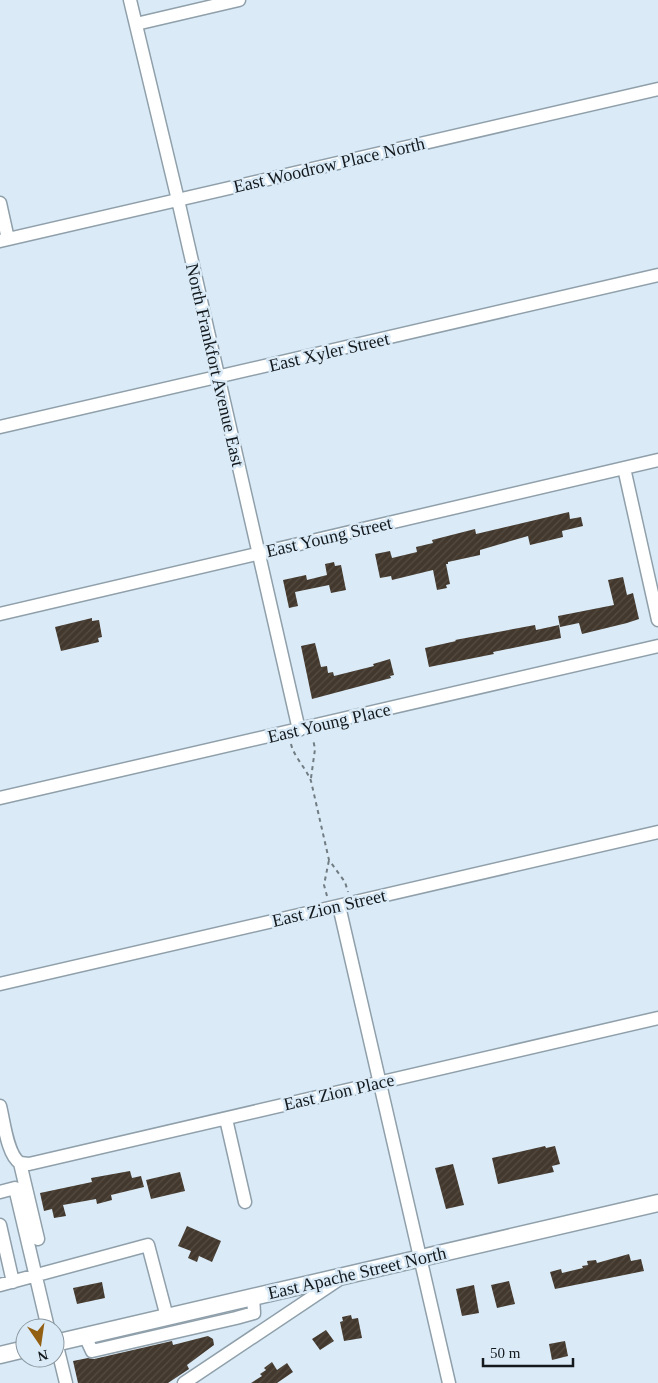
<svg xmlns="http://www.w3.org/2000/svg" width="658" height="1383" font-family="'Times New Roman',serif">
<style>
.building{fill:url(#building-hatch)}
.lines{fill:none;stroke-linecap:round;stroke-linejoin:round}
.minor-casing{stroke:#90a0ab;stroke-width:15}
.major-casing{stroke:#90a0ab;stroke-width:19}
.path{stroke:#717c83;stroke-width:2;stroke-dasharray:4 4;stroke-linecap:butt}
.minor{stroke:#fff;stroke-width:12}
.major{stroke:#fff;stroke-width:16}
.labels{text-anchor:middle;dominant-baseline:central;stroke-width:5;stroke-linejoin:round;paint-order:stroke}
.street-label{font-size:18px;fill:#13191d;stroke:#daebf7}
</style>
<defs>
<pattern id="building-hatch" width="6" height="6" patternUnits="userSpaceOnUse" patternTransform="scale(1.25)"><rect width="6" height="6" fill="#43382d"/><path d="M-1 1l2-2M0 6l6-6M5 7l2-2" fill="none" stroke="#554c42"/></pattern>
</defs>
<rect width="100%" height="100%" fill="#daebf7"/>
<path class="building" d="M569 512 570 519 581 517 583 526 562 531 563 537 530 545 528 536 480 550V555L448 562V564H446L450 584 446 585 447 588 437 590 433 570 392 580 391 576 380 578 375 554 390 551 392 558 417 552 416 547 433 543 432 540 475 529 476 534Z
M334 562 335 566 341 565 346 590 331 593 329 585 295 592 298 606 289 608 283 580 306 575 307 580 327 575 325 564Z
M623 577 627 595 633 593 639 619 627 623 582 634 579 623 560 627 558 616 614 605 608 580Z
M92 618V621L99 620 102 637 98 638 99 642 61 651 55 627Z
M535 625 536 630 559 625 561 638 493 652 494 654 429 667 425 648 456 641 455 640Z
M315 643 321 667 327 666 328 673 333 672 334 676 374 666 373 664 390 659 394 675 390 676 391 678 312 699 301 646Z
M545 1146 546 1148 555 1146 560 1164 552 1166 554 1172 498 1184 492 1158Z
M453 1164 464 1205 446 1209 435 1168Z
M130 1171 132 1178 141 1176 144 1187 111 1195 112 1200 97 1204 96 1199 63 1205 66 1216 54 1218 52 1209 44 1211 40 1193 92 1182 91 1178Z
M180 1172 185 1191 151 1199 146 1180Z
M187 1226 221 1241 212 1262 199 1256 197 1262 188 1258 191 1251 178 1246Z
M629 1254 631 1261 641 1259 644 1271 555 1289 550 1272 561 1269 562 1273 583 1268 582 1266 588 1265 587 1261 596 1260 597 1263Z
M509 1281 515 1304 497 1308 491 1285Z
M102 1282 105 1298 77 1304 73 1288Z
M474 1285 479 1313 462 1316 456 1289Z
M351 1315 352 1319 358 1318 362 1338 344 1341 340 1322 343 1321 342 1317Z
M326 1330 334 1341 320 1350 312 1339Z
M208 1336 213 1339 214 1345 187 1365 189 1369 168 1383H78L73 1361 88 1358 94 1359 172 1341 173 1345Z
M565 1341 568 1356 552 1360 549 1344Z
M272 1362 277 1370 287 1363 293 1372 277 1383H251L262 1376 260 1374 266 1370 264 1368Z"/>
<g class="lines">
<g class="minor-casing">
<path id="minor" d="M130 0 178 200 299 730
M136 24 239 0
M0 203 8 239
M0 241 658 89
M0 427 658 275
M624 468 658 620
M0 614 658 460
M0 798 658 646
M339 906 449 1383
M0 984 658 832
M0 1106C4 1121 7 1155 20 1163L38 1239
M226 1119 245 1202
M20 1163 29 1164 658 1018
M0 1192 15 1188 48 1328
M0 1225 13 1282
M0 1285 148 1245 167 1317
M85 1336 92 1351 236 1318 254 1313 253 1297
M56 1342 66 1383
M184 1383 338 1280"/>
</g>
<g class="major-casing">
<path id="major" d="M55 1343 658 1203
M0 1355 25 1349"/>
</g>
<path class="path" d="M291 744C294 757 306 768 311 781L329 860 345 882 348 892
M311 778 315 749 313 739
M327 896 324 885 329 860"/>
<use href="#minor" class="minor"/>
<use href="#major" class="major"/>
</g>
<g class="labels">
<g class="street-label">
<text transform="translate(329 165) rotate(-13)">East Woodrow Place North</text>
<text transform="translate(329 352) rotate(-13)">East Xyler Street</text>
<text transform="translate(215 365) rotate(77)">North Frankfort Avenue East</text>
<text transform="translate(329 537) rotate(-13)">East Young Street</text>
<text transform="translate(329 723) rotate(-13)">East Young Place</text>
<text transform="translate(329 908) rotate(-13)">East Zion Street</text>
<text transform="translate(339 1092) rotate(-13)">East Zion Place</text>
<text transform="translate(357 1273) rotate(-13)">East Apache Street North</text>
</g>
</g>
<g transform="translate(40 1343) rotate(167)"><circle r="24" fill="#daebf7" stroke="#8a97a0"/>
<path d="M0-4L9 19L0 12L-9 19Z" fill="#935f12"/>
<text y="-8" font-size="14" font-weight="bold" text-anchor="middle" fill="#13191d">N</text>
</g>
<path d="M483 1358v8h90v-8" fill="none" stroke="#13191d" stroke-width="2.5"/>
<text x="490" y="1358" font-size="15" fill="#13191d" stroke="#daebf7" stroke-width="4" paint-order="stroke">50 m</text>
</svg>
